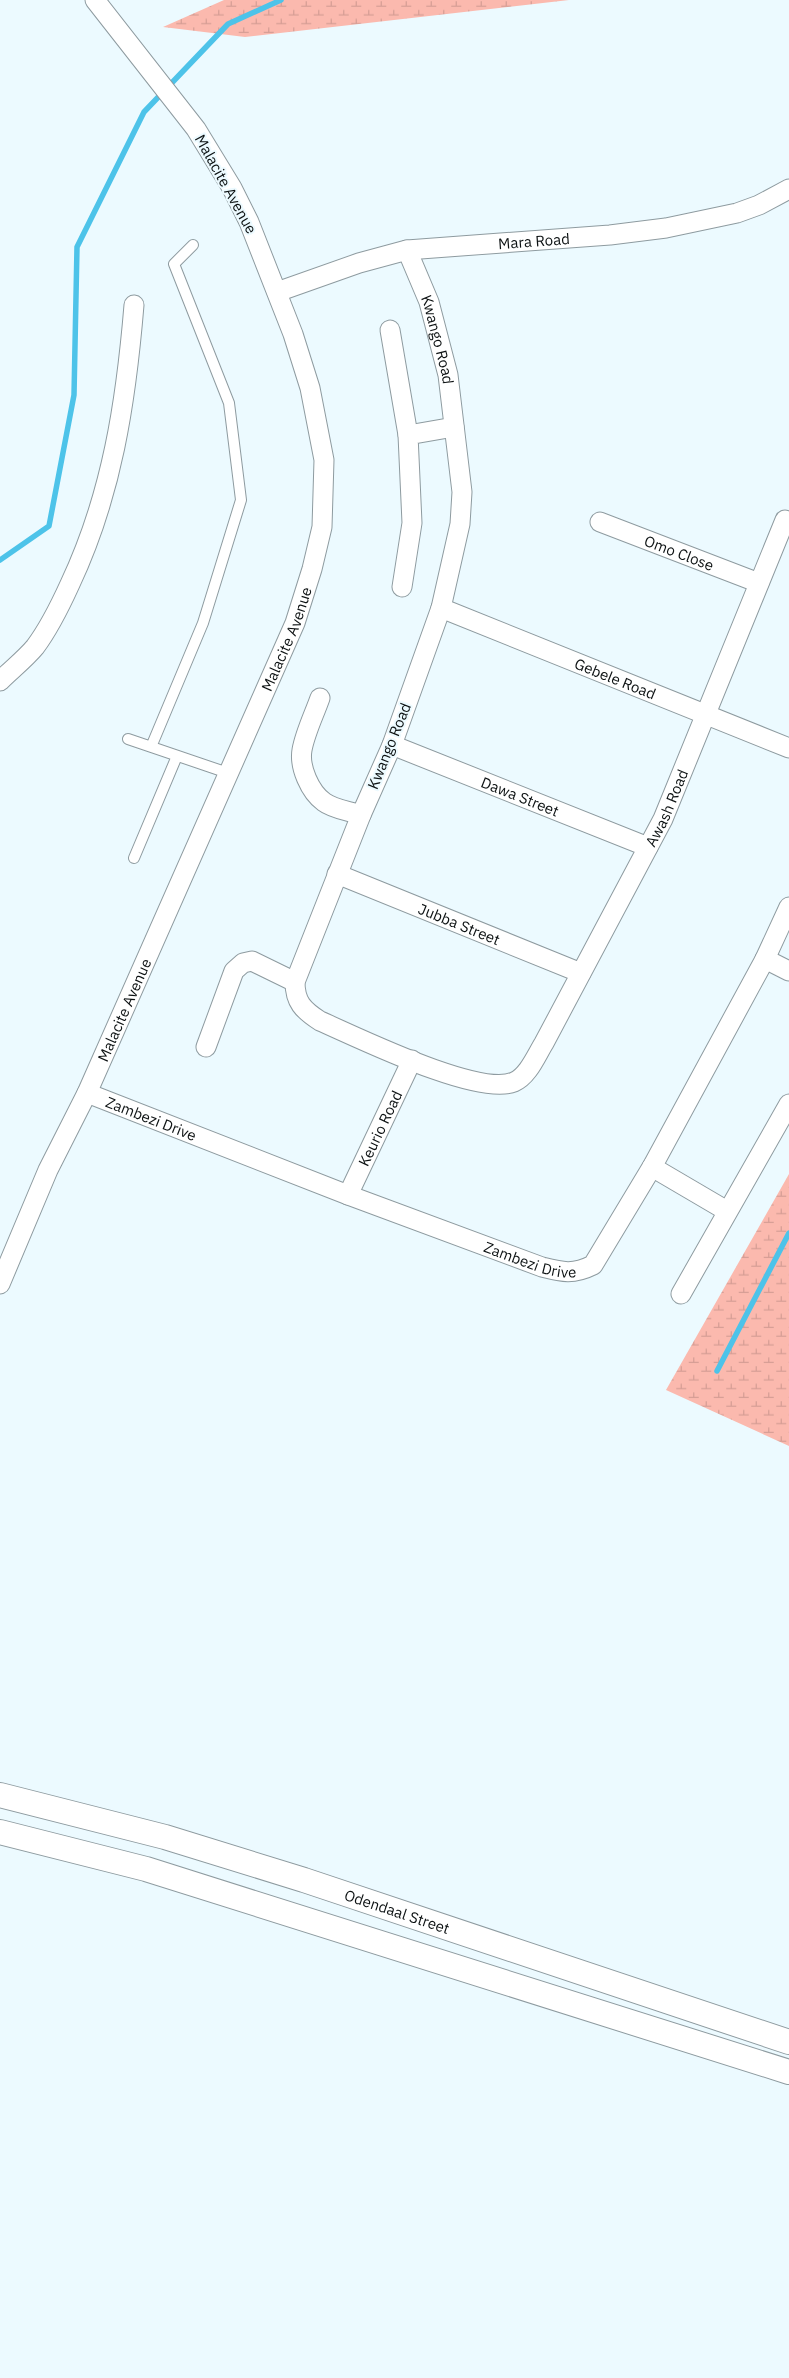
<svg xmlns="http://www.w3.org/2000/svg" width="789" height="2378" font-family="'IBM Plex Sans',sans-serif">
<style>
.wetland{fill:url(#wetland-marsh)}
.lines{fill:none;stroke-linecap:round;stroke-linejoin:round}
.stream{stroke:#4dc3e9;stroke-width:5.5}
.service-casing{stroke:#8e9ba0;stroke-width:12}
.minor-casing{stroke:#8e9ba0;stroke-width:21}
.tertiary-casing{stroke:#8e9ba0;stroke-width:26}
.service{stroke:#fff;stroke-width:10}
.minor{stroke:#fff;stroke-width:19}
.tertiary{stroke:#fff;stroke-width:24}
.labels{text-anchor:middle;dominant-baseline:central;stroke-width:4;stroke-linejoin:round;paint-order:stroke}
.street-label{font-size:15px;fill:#0c1112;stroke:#ecfaff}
</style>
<defs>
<pattern id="wetland-marsh" width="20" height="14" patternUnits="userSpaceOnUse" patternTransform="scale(1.25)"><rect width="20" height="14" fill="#fbb9ae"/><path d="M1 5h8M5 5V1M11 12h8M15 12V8" fill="none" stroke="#d69e95"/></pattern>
</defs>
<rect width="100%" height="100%" fill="#ecfaff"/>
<path class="wetland" d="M224 0H569L245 37 163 27Z
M789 1174V1446L666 1390Z"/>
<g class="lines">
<path class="stream" d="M0 560 49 526 74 395 77 247 144 112 228 24 281 0
M717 1371 789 1233"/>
<g class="service-casing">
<path id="service" d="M128 739 228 773
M151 747 203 623 241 500 229 403 174 264 193 245
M134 858 177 756"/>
</g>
<g class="minor-casing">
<g id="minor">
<path id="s1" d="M407 250 429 302 448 375 462 492 460 524 441 608 392 745 361 815 295 982C295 1002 303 1010 320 1021 357 1037 478 1097 514 1082 528 1076 536 1056 544 1043L663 819 785 520"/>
<path id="s2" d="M277 292 359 263 407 250 610 235 666 228 737 213 759 205 789 189"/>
<path d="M390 330 408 435"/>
<path id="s3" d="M600 522 759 583"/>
<path d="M402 587 412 523 408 435 454 427"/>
<path id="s4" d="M441 608 789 748"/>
<path d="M0 681C11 670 25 659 35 647 50 627 60 606 70 584 112 495 126 402 134 305"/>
<path d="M320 698C314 715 305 733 302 750 299 767 310 792 324 802 333 809 349 811 361 815"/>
<path id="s5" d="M392 745 648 847"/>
<path id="s6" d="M337 874 581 973"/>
<path d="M765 959 789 971"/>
<path d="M206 1047 234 971 243 963 252 961 295 982"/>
<path id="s7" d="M87 1093 348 1195 542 1267C562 1272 573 1275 593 1265L652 1167 765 959 789 907"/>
<path d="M652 1167 727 1211"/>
<path id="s8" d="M348 1195 412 1060"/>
<path id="s9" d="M0 1284 48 1170 87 1093 295 623 312 569 322 527 324 460 310 388 293 334 249 222 232 188 196 129 95 0"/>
<path d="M681 1294 789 1104"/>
</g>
</g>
<g class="tertiary-casing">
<g id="tertiary">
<path id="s10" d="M0 1795 165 1837 304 1880 789 2042"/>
<path d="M0 1832 146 1869 789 2072"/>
</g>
</g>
<use href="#service" class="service"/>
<use href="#minor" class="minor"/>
<use href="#tertiary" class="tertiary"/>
</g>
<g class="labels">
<g class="street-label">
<text transform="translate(226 184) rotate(61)">Malacite Avenue</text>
<text stroke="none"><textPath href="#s2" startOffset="264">Mara Road</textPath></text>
<text stroke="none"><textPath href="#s1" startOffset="95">Kwango Road</textPath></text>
<text stroke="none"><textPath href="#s3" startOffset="85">Omo Close</textPath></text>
<text stroke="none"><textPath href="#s9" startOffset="706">Malacite Avenue</textPath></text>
<text stroke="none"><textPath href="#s4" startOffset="188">Gebele Road</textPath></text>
<text transform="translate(389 746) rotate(-68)">Kwango Road</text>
<text stroke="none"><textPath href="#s5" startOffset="138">Dawa Street</textPath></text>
<text stroke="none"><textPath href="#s1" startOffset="1340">Awash Road</textPath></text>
<text stroke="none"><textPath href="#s6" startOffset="132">Jubba Street</textPath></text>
<text stroke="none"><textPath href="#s9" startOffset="301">Malacite Avenue</textPath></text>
<text stroke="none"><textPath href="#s7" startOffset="69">Zambezi Drive</textPath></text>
<text stroke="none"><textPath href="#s8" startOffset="74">Keurio Road</textPath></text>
<text stroke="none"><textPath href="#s7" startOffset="474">Zambezi Drive</textPath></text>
<text stroke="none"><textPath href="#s10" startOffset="414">Odendaal Street</textPath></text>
</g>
</g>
</svg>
